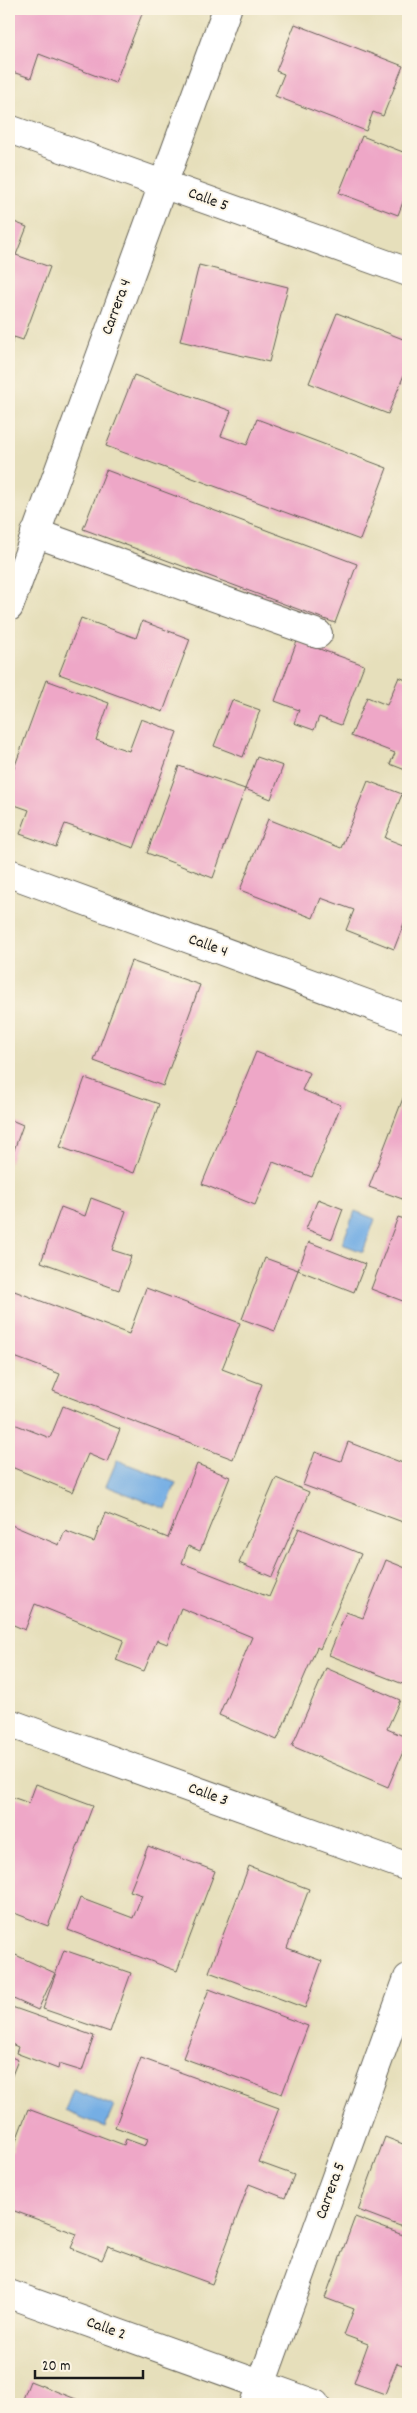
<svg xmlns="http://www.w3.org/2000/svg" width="417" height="2413" font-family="Dekko,sans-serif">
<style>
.water{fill:#74aee4;stroke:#486580}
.building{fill:#eea7c7}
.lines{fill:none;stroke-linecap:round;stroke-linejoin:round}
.minor-casing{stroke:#636054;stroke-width:30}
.minor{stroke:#fff;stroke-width:28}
.labels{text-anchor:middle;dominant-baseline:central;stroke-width:4;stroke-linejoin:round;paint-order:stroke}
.street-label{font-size:16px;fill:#1c1c1c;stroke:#fcf5e5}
</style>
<rect width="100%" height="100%" fill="#fcf5e5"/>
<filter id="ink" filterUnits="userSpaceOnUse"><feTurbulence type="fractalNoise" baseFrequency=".02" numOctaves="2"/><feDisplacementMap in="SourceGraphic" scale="10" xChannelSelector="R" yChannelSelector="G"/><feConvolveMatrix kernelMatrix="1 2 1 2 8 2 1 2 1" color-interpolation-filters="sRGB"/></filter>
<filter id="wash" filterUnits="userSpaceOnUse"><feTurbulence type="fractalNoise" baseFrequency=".0096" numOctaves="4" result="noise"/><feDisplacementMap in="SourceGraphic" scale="20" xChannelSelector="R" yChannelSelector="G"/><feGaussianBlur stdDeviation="1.12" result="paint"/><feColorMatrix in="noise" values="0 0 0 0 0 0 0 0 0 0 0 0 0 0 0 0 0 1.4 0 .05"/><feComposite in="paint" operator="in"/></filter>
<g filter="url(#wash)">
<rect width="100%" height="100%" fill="#e6dfbb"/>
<path class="water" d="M355 1211 375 1219 363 1252 342 1244Z
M117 1460 176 1483 166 1509 106 1486Z
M73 2090 114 2106 105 2127 65 2111Z"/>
<g id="blocks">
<path class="building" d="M9 9H144L115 83 39 54 31 78 9 71V30L12 21 9 20Z
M295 24 403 66 383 116 373 112 366 131 275 96 284 74 276 71Z
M362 136 408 154V189L398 215 339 193Z
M9 220 27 227 16 255 50 267 23 340 14 337 9 351Z
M199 265 288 287 269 362 180 341Z
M337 313 408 341V365L388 414 309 383Z
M134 375 231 411 221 436 247 445 257 419 387 468 360 540 106 446Z
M106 470 357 564 335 623 83 529Z
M81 618 136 638 142 621 190 639 163 712 59 674Z
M297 641 364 665 341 725 319 717 314 730 294 723 299 710 275 701Z
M399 677 408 681V771L390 764 395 753 351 736 367 697 387 705Z
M46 680 109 703 96 740 129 751 141 719 177 732 134 848 65 824 56 847 20 834 29 810 9 803V782Z
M232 700 260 710 243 757 214 746Z
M257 757 283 766 271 799 245 789Z
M179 766 245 789 213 878 147 853Z
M368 781 402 794 385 838 408 847V913L394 949 346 930 354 910 321 898 313 918 240 890 268 819 341 848Z
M131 961 200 985 163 1086 94 1061Z
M256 1052 310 1073 302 1090 341 1105 312 1177 273 1162 255 1205 202 1184Z
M85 1078 159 1104 134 1173 60 1147Z
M405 1093 408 1094V1201L369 1187Z
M9 1119 23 1125 9 1164Z
M91 1198 126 1211 112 1250 131 1256 119 1290 41 1262 61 1207 85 1216Z
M318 1199 343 1209 332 1239 306 1229Z
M398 1217 408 1220V1303L371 1289Z
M309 1242 365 1264 354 1292 298 1270Z
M265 1258 298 1270 275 1331 242 1319Z
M146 1288 240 1323 222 1369 262 1384 233 1459 53 1391 60 1374 9 1355V1289L129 1334Z
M63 1406 120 1429 107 1462 88 1454 72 1492 9 1466V1422L50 1438Z
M348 1442 408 1465V1524L303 1485 315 1452 341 1461Z
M197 1464 230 1477 200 1551 188 1546 182 1563 269 1597 299 1528 361 1554 320 1649 317 1647 277 1740 219 1715 252 1637 181 1608 167 1644 157 1640 144 1671 116 1660 124 1640 35 1604 25 1630 9 1623V1524L59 1545 65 1531 94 1542 105 1513 168 1538Z
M276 1478 309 1492 272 1577 239 1563Z
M386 1560 408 1569V1686L329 1655 346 1612 363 1618Z
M326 1668 400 1700 387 1729 408 1738V1740L388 1787 292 1746Z
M36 1784 93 1805 48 1926 9 1911V1796L29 1803Z
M148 1846 215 1871 177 1971 68 1930 80 1898 133 1918 142 1895 130 1891Z
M249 1866 309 1889 287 1948 322 1961 305 2008 209 1972Z
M64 1950 131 1973 110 2032 43 2009Z
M9 1952 55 1973 38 2010 9 1997Z
M209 1989 308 2026 282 2094 183 2058Z
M9 2006 94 2036 82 2071 59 2064 58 2069 16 2053 18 2047 9 2043Z
M9 2056 18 2060 9 2083Z
M141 2058 279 2108 258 2162 294 2175 285 2198 249 2184 212 2284 108 2246 102 2260 71 2248 77 2234 9 2209V2150L12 2151 28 2109 124 2145 126 2139 145 2146 148 2139 115 2127Z
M385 2137 408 2146V2229L358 2210Z
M355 2217 408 2237V2367L397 2363 385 2394 354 2383 368 2344 344 2335 354 2309 325 2298Z
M30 2381 81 2401 79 2404H21Z"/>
</g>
</g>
<g filter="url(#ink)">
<use href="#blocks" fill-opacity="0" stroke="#636054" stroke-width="1"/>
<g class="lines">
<g class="minor-casing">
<path id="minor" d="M9 129 408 272
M35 533 318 634
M9 607 227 9
M9 873 408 1019
M9 1723 408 1867
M9 2294 315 2404
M254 2404 408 1978"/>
</g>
<use href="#minor" class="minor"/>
</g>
</g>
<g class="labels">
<g class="street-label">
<text transform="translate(208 200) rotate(20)">Calle 5</text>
<text transform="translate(117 307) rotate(-70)">Carrera 4</text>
<text transform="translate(208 946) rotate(20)">Calle 4</text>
<text transform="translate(208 1795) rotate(20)">Calle 3</text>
<text transform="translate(331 2191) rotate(-70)">Carrera 5</text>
<text transform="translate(106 2329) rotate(20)">Calle 2</text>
</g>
</g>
<rect width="417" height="2413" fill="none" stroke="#fcf5e5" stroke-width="30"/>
<path d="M35 2370v8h108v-8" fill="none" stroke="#1c1c1c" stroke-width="2.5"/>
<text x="42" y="2370" font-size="15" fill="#1c1c1c" stroke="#fcf5e5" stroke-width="4" paint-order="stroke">20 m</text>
</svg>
